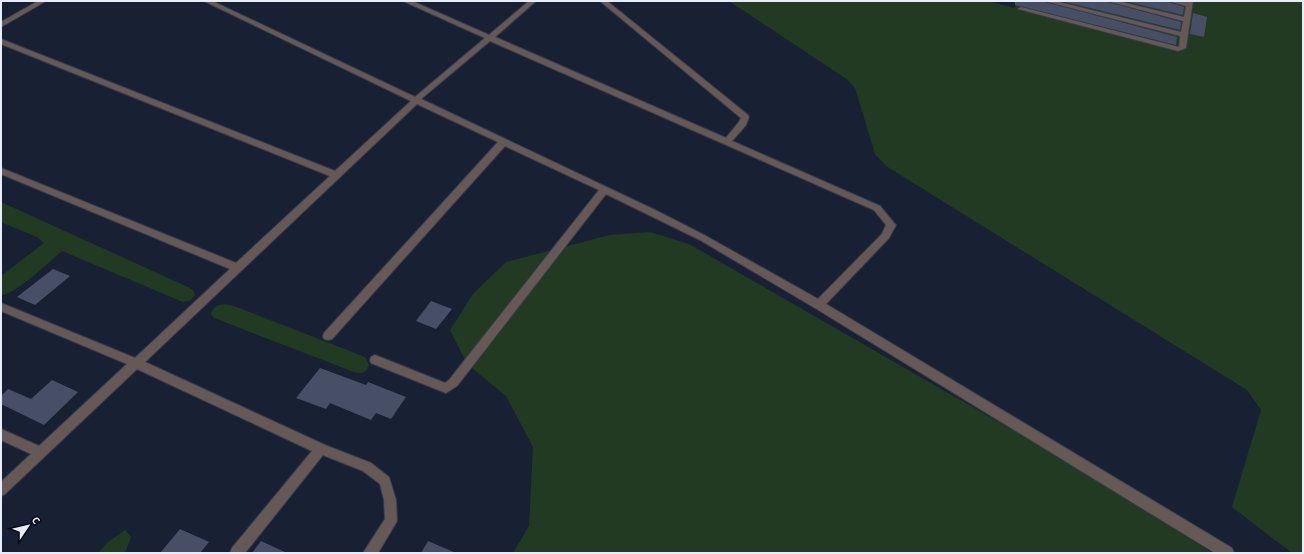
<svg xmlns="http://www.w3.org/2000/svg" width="1304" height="554" font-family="'Alegreya Sans',sans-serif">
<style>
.green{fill:#223a21}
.building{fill:#464f66}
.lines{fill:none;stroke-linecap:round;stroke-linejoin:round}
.minor-casing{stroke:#353d50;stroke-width:2}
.minor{fill:#665955;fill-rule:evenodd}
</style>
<rect width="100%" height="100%" fill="#182034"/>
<path class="green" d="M729 1H988L1014 8 1018 1H1303V553H1292L1232 507 1261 410 1247 390 886 166 875 154 855 88 848 80Z
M1 202 188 287 193 290 195 295 191 300 183 302 62 251C50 261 14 296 1 295V276L44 243 37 237 1 222Z
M650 232 689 244 1091 475 1212 553H513L529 526 533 447 506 396 467 364 450 330 473 294 506 262 610 235Z
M225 304 234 306 365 357 369 365C366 373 362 374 354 372L214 318 211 314C213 306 218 305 225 304Z
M125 530 131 537 125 553H98L108 542Z"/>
<path class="building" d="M1015 1H1043L1177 37 1176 45 1015 5Z
M1061 1H1106L1181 22 1180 30Z
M1124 1H1167L1184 7 1183 15Z
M1193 13 1207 17 1204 37 1190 34Z
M53 269 70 276 35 305 17 297Z
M431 301 452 309 436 329 416 321Z
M320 368 366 385 368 382 406 397 391 419 376 413 371 420 330 403 326 409 296 398Z
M52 380 78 392 44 425 1 404V396L8 389 31 399Z
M180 529 209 542 200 553H160Z
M261 541 287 553H252Z
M428 541 456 553H421Z"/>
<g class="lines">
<g class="minor-casing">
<path id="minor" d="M38 1H46L1 27V22Z
M204 1H212L415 97 485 38 403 1H412L489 35 529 1H536L495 37 726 138 739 122 741 118 600 1H607L748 115 749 117 746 125 732 141 880 206 894 223 896 225 889 238 826 304 1232 548 1234 553H1215L815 308 700 240 606 194 457 386 446 393 371 363 370 360 371 357 375 355 445 383 449 380 599 190 505 146 332 339 328 340 324 339 323 336 324 333 498 142 417 104 145 362 325 445 371 463 389 477 396 500 397 521 378 553H363L385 519 384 500 380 484 363 471 323 455 245 553H230L232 548 312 451 137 369 5 494 1 496V482L31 454 1 440V429L39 446 127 364 1 311V303L135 358 230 269 1 174V168L236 263 330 176 1 44V39L335 171 411 101ZM490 41 874 210 886 225 882 234 818 299 706 236 655 210 421 99Z
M1044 1H1055L1181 32 1183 21 1107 1H1118L1184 17 1186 6 1168 1 1186 2 1187 1H1193L1186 48 1178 51 1018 9 1021 7 1179 47 1180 36Z"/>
</g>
<use href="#minor" class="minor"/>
</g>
<rect width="1304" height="554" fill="none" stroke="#e6ecfa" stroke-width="4"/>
<g transform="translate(28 526) rotate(55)" stroke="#070a13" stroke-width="3" paint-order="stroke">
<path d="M0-3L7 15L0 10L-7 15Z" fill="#e6ecfa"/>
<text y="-6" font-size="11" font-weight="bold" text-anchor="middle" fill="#e6ecfa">С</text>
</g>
</svg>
